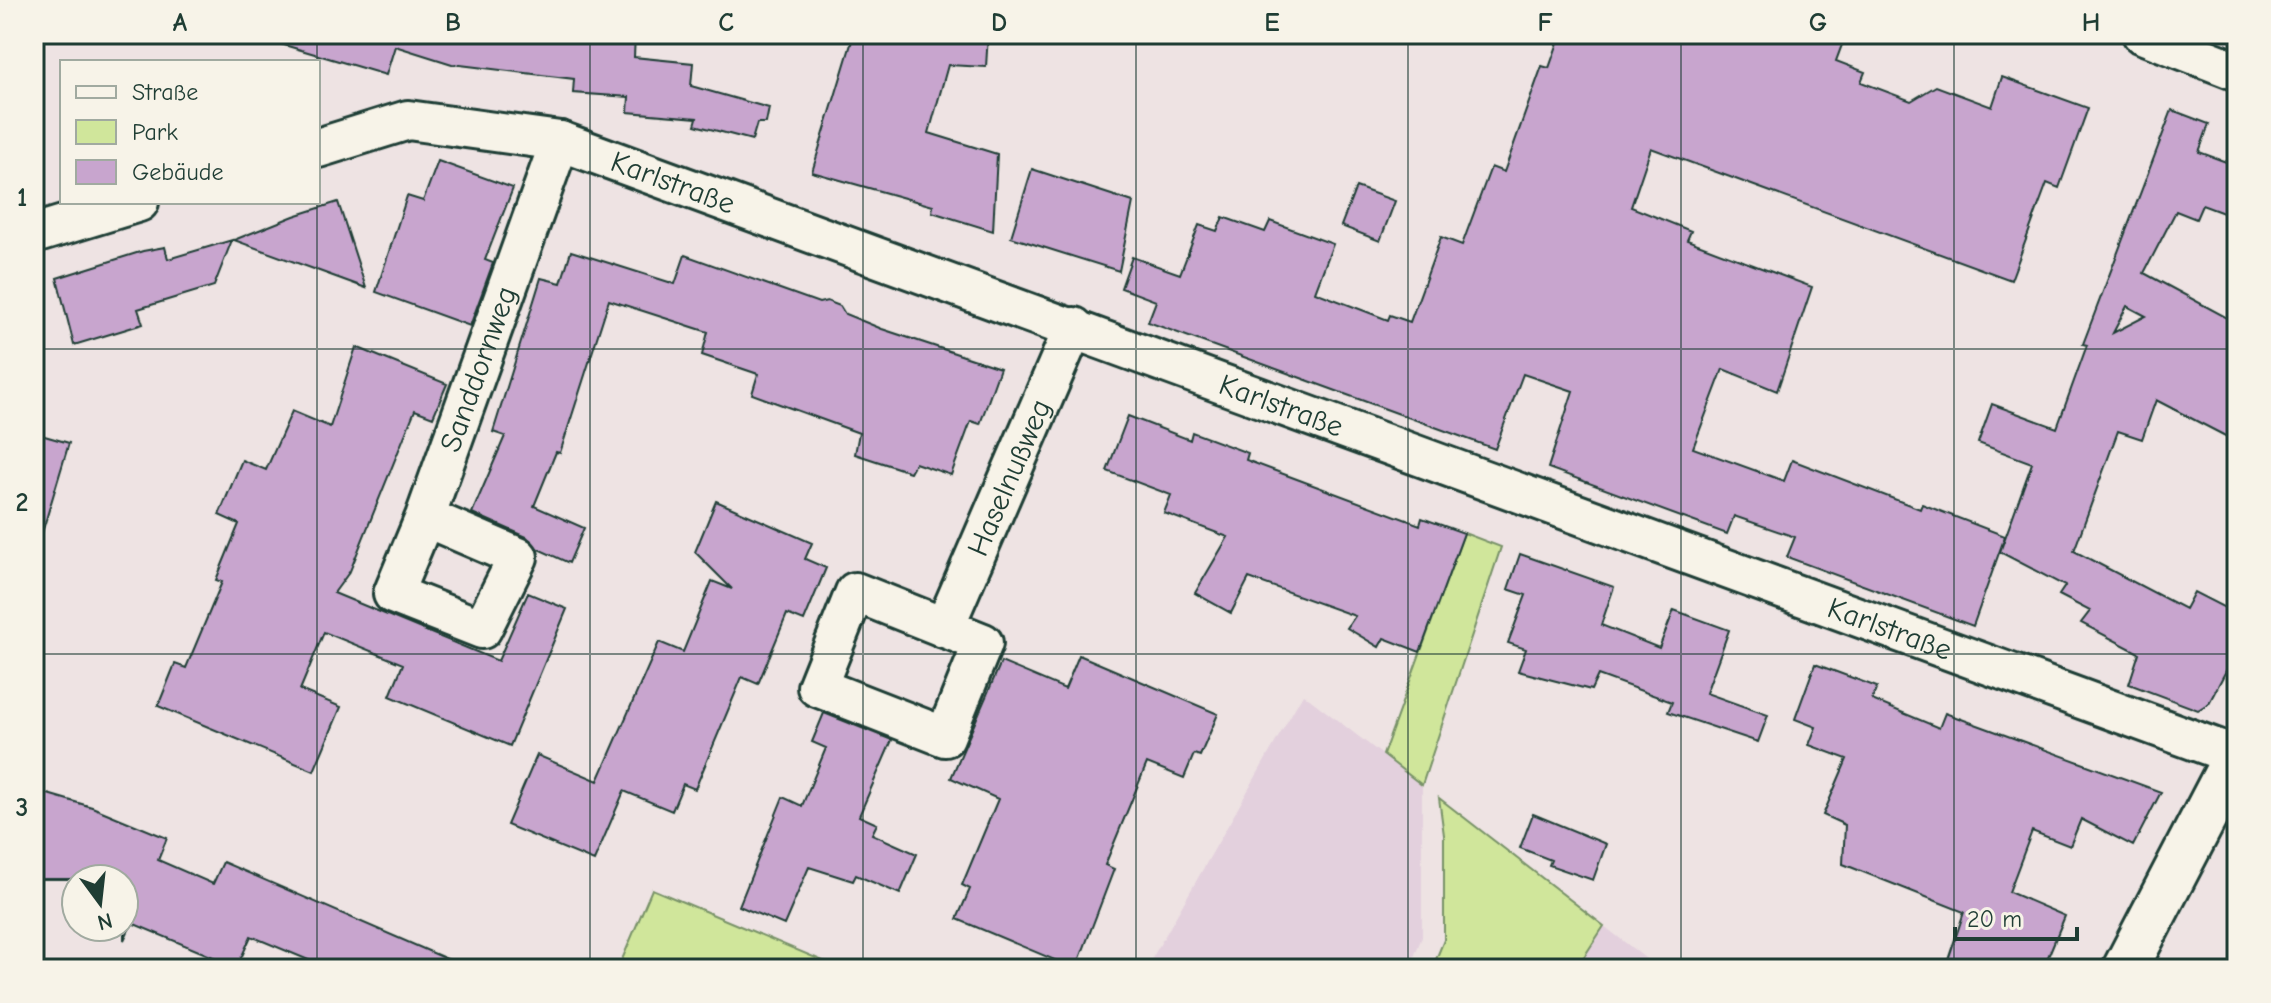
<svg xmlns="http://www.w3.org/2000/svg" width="2271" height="1003" font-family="'Comic Neue',sans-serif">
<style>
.built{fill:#e3d0dd}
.green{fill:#d0e69b;stroke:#789268;stroke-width:2}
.building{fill:#c8a5ce;stroke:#1f3d34;stroke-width:2;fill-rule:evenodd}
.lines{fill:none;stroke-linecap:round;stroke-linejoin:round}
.minor-casing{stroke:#1f3d34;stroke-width:44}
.major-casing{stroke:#1f3d34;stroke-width:50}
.minor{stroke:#f7f3e8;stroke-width:38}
.major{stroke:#f7f3e8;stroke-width:44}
.grid{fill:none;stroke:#1f3d34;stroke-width:2;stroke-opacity:0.55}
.labels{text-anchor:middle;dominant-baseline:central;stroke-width:8;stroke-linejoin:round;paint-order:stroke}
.street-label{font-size:30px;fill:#1f3d34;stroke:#f7f3e8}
.neatline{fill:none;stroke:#1f3d34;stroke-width:3}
.grid-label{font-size:26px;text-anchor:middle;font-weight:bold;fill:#1f3d34}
</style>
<rect width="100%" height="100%" fill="#eee3e3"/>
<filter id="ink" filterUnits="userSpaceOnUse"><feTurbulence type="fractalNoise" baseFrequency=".0125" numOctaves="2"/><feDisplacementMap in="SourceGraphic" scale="16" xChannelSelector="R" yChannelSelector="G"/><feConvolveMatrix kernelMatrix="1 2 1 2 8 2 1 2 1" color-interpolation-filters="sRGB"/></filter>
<g filter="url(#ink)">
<path class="built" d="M1100 34H1164L1162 46Z
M1303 694 1422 785V937L1409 969H1146Z
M1604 926 1659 969H1576Z"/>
<path class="green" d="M1464 533 1501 547 1422 785 1383 755Z
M1439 798 1604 926 1576 969H1432L1444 940V835Z
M652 889 842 969H618Z"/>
<path class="building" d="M276 34H635L634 57 693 63 691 86 769 108 766 123H757L752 140 695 125 697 118 628 112 629 97 573 93 574 79 452 64 395 46 386 75 274 42Z
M854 34H988L986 67 948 65 929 133 997 154 993 231 932 212 933 206 812 172Z
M1561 34H1846L1836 61 1865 72 1861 82 1911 101 1936 86 1992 107 2002 77 2088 108 2059 188 2047 183 2011 280 1651 148 1631 207 1691 231 1687 240 1812 287 1777 391 1723 369 1693 448 1784 481 1792 460 1920 509 1922 504 2005 536 1973 626 1787 557 1795 537 1734 516 1727 534 1548 468 1573 391 1523 374 1495 449 1148 322 1156 301 1121 288 1132 257 1180 274 1199 225 1217 231 1223 217 1265 232 1270 221 1333 244 1315 292 1388 320 1390 315 1410 322 1441 237 1462 245 1491 167 1504 172 1542 66 1549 68Z
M2172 110 2209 124 2199 152 2237 166V218L2202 205 2196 219 2176 211 2144 273 2237 323V442L2156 400 2142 439 2118 431 2074 551 2185 609 2194 592 2237 614V650L2209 703 2198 710 2129 684 2139 653 2081 623 2090 611 2059 595 2065 586 2000 552 2032 463 1978 443 1992 404 2057 428 2087 345 2083 344ZM2127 306 2146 316 2113 333Z
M438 161 513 188 485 260 493 263 470 326 376 292 407 196 423 201Z
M1032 169 1133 202 1119 271 1011 237Z
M1356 187 1395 201 1380 241 1341 226Z
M338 202 366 288 234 240 294 216Z
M232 240 214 286 138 309 143 324 74 345 57 278 143 251 165 247 168 259Z
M571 251 675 284 685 255 819 303 827 301 840 306 845 314 882 329 1000 368 980 424 971 421 951 475 915 463 910 472 855 454 859 433 752 394 758 374 702 355 708 332 609 300 560 453 556 452 534 506 584 528 569 563 538 549 527 537 472 513 505 436 493 432 541 278 561 283Z
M356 347 447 384 433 417 415 410 350 571 334 593 498 661 528 593 567 609 510 746 390 696 403 664 324 632 300 690 341 707 314 771 158 706 175 664 186 668 222 582 216 580 239 524 219 515 242 460 266 470 292 411 330 427Z
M1128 416 1190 440 1192 432 1248 453 1246 460 1420 525 1422 518 1464 533 1420 652 1384 638 1379 647 1347 628 1355 616 1249 578 1231 613 1195 593 1228 537 1164 513 1171 495 1107 471Z
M34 433 69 443 42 533 34 532Z
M716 501 812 543 805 559 826 568 804 621 787 614 758 684 742 677 695 789 683 784 672 811 624 791 594 861 507 825 537 755 598 781 659 642 683 652 712 581 732 589 695 552Z
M1520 554 1614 587 1601 625 1659 648 1674 610 1729 630 1706 693 1768 715 1758 742 1668 712 1672 702 1598 675 1591 690 1518 671 1526 649 1508 643 1526 595 1508 589Z
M1079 655 1218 714 1200 756 1194 754 1184 778 1147 763 1105 865 1114 869 1076 969 957 919 970 889 962 885 998 799 951 778 1001 662 1065 689Z
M1815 664 1877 687 1872 700 1939 728 1945 713 2161 792 2133 846 2081 819 2070 846 2032 831 2009 892 2065 916 2043 969H1945L1964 912 1843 864 1845 825 1823 815 1847 759 1809 745 1816 727 1795 719Z
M824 713 892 740 859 816 877 824 872 834 917 854 900 894 856 875 853 881 809 867 784 925 739 906 783 797 802 806 826 748 812 742Z
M34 790 92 807 167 838 158 860 213 884 223 862 470 969H330L251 936 237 967 132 923 124 940V879H34Z
M1533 814 1606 844 1593 880 1549 865 1551 860 1520 848Z"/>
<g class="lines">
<g class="minor-casing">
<g id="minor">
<path d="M2142 34 2237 71"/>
<path id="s1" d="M318 148 408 120 560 141 2237 756"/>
<path d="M34 234 139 202"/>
<path id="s2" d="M425 517 518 557 482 629 393 594 425 517 560 141"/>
<path d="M855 592 983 643 945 737 817 687Z"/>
<path id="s3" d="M944 628 1074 327"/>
</g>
</g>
<g class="major-casing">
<path id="major" d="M2125 969 2237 754"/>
</g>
<use href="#minor" class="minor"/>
<use href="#major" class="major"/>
</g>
</g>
<path class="grid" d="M317 34V62M590 34V969M863 34V969M1136 34V969M1408 34V969M1681 34V969M1954 34V969M317 202V969M34 349H2237M34 654H2237"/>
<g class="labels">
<g class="street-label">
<text stroke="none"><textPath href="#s1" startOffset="368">Karlstraße</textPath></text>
<text stroke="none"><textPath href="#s2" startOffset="518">Sanddornweg</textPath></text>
<text stroke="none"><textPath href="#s1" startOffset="1016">Karlstraße</textPath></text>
<text stroke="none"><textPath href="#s3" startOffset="164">Haselnußweg</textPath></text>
<text stroke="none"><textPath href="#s1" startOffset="1664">Karlstraße</textPath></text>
</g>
</g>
<rect width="2271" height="1003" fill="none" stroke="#f7f3e8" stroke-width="88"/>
<rect x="60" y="60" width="260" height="144" fill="#f7f3e8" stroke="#a1aaa0" stroke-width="2"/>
<rect x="76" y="86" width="40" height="12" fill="#f7f3e8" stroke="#a1aaa0" stroke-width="2"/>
<text x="132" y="100" font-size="24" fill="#1f3d34">Straße</text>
<rect x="76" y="120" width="40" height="24" fill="#d0e69b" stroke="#a1aaa0" stroke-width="2"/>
<text x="132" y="140" font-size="24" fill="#1f3d34">Park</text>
<rect x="76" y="160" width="40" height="24" fill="#c8a5ce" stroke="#a1aaa0" stroke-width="2"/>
<text x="132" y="180" font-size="24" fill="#1f3d34">Gebäude</text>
<g transform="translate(100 903) rotate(165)"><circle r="38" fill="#f7f3e8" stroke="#a1aaa0" stroke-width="2"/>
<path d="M0-6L14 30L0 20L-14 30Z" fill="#1f3d34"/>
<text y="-12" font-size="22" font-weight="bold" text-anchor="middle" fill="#1f3d34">N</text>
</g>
<path d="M1955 927v12h122v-12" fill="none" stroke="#1f3d34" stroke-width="4"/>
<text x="1967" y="927" font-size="24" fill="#1f3d34" stroke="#f7f3e8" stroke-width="6" paint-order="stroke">20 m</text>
<rect x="44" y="44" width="2183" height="915" class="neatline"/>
<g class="grid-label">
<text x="180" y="31">A</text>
<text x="453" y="31">B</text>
<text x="726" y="31">C</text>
<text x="999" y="31">D</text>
<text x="1272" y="31">E</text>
<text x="1545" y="31">F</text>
<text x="1818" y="31">G</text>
<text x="2091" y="31">H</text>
<text x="22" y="206">1</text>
<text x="22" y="511">2</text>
<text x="22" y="816">3</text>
</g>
</svg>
